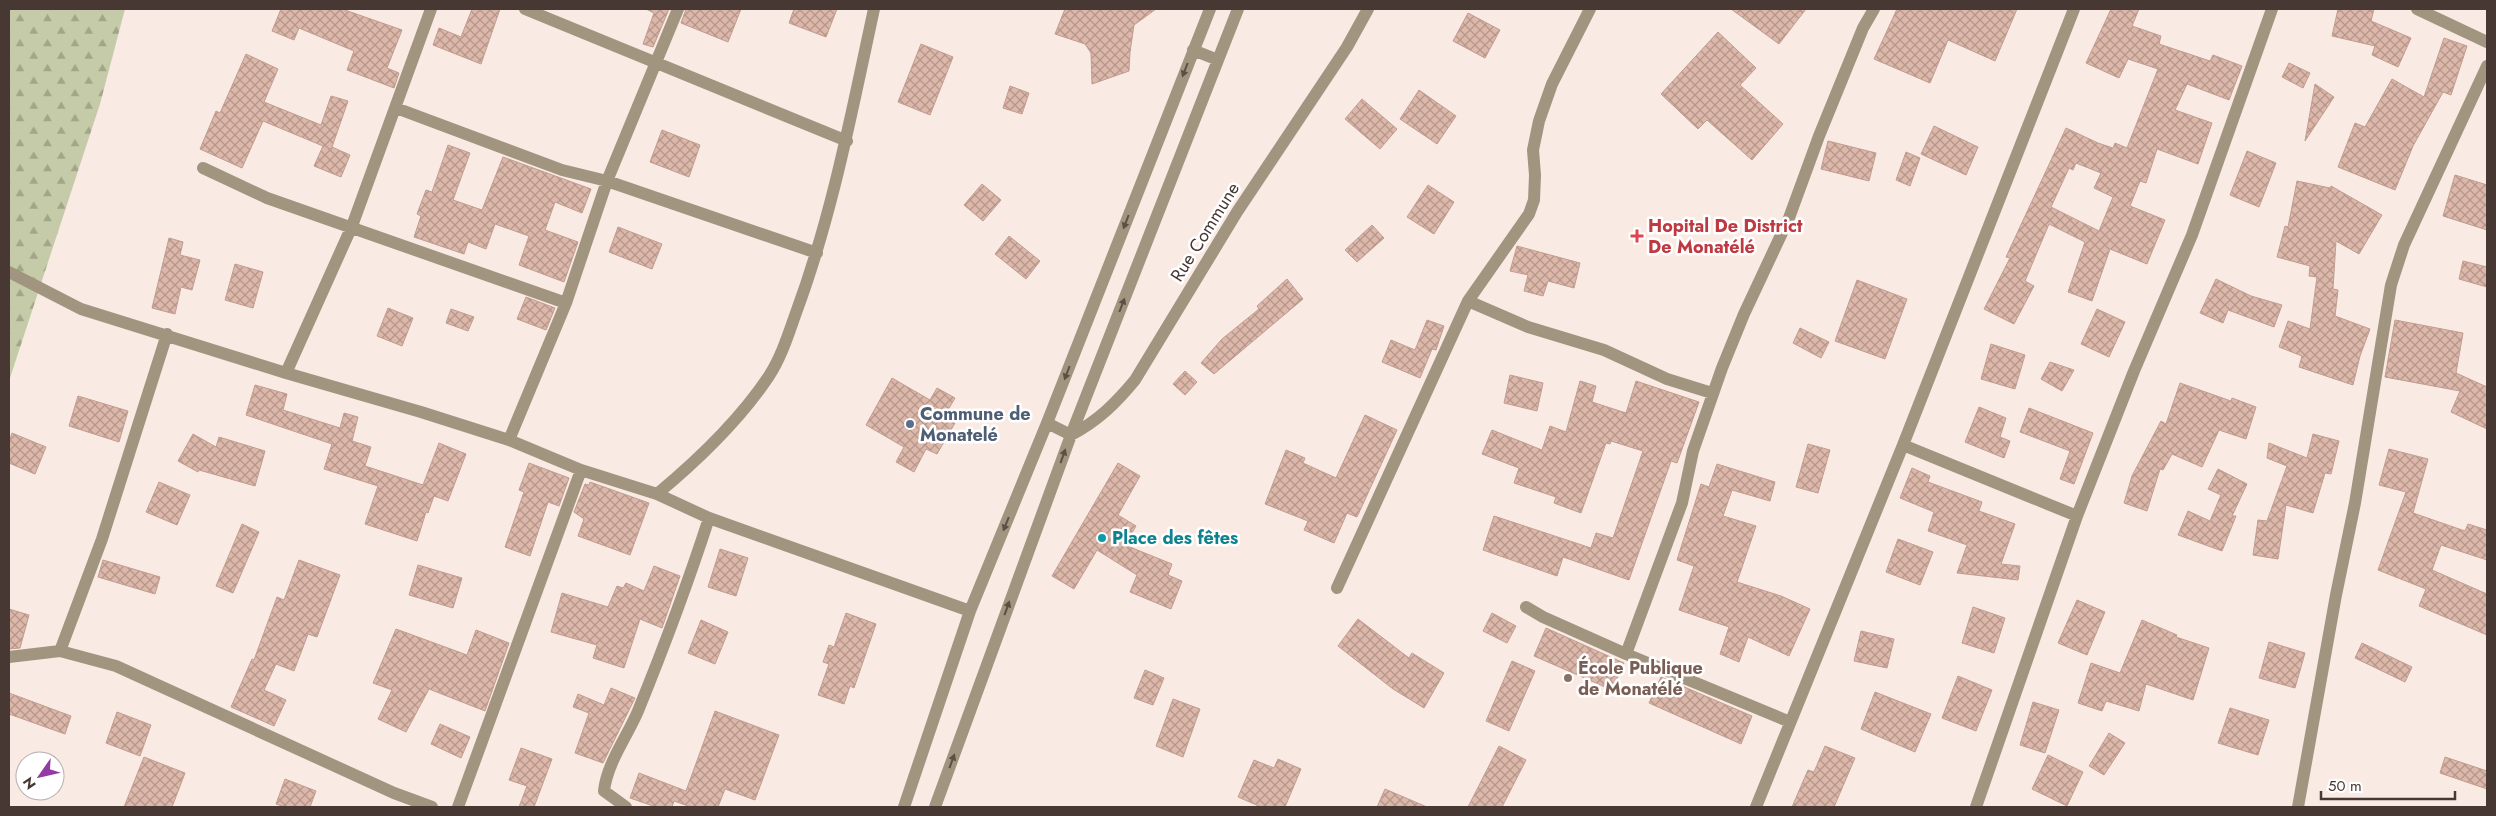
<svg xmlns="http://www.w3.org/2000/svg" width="2496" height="816" font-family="Jost,sans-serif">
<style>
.forest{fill:url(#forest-firs)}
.building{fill:url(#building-cross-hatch);stroke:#c19d90;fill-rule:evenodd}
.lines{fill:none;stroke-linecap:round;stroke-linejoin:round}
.minor{stroke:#a1957f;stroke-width:12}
.oneway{fill:#5e4f46}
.health-dot{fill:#e0444e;stroke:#fff;stroke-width:2}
.service-dot{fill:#5c6f8a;stroke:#fff;stroke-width:2}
.culture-dot{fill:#0f9aa8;stroke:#fff;stroke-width:2}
.education-dot{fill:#8d6e63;stroke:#fff;stroke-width:2}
.labels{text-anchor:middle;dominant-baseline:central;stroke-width:5;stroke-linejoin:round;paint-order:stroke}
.health-label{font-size:18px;font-weight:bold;fill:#be3a42;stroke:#fff;text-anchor:start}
.street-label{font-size:18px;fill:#473833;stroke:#fff}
.service-label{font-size:18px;font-weight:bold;fill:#4e5e75;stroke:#fff;text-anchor:start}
.culture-label{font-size:18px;font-weight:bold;fill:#0d838f;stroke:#fff;text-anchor:start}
.education-label{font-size:18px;font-weight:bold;fill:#785e54;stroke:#fff;text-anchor:start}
</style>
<defs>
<pattern id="forest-firs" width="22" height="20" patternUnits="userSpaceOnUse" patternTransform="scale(1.25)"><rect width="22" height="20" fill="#c5cba8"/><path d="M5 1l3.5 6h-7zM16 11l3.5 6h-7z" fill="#a2a689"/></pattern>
<pattern id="building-cross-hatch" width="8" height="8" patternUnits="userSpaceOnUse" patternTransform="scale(1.25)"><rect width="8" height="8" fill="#dcb7aa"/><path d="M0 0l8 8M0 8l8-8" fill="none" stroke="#b4968b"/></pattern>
</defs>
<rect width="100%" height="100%" fill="#faeae4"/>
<path class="forest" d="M9 9H125L100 104 9 381Z"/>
<path class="building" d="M281 9H342L402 30 387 68 399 73 394 88 347 70 354 51 299 28 294 40 272 31Z
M472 9H500L481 64 433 45 439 28 461 37Z
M646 9H669L653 47 643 44 654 13Z
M686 9H741L728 42 681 23Z
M794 9H837L826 37 789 23Z
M1065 9H1156L1134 25 1130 52 1129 71 1092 84 1091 53 1085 44 1055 34Z
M1731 9H1806L1779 44Z
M1897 9H2017L1995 61 1948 40 1930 83 1874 59Z
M2111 9H2139L2132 26 2161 36 2159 44 2210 61 2213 55 2242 66 2229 100 2187 84 2175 110 2212 123 2198 164 2157 149 2146 183 2140 181 2130 206 2165 220 2147 264 2110 249 2092 301 2068 292 2085 242 2049 224 2025 281 2034 286 2014 324 1984 309 2010 258 2006 257 2066 128 2098 143 2113 148 2115 143 2127 148 2158 69 2128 59 2119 78 2086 63ZM2076 163 2101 173 2094 188 2113 197 2099 231 2051 207 2069 168 2073 170Z
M2338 9H2374L2371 21 2411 38 2398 67 2372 55 2375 46 2332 36Z
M1468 13 1500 30 1485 58 1453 41Z
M1718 32 1756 68 1740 85 1783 124 1752 160 1707 120 1698 129 1661 94Z
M2444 38 2467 46 2451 95 2443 92 2413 146 2395 190 2338 167 2355 123 2365 127 2392 79 2424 97Z
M921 44 953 57 930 115 898 102Z
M246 54 278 69 264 102 321 125 331 96 348 101 332 147 350 155 341 177 314 166 323 146 263 121 242 168 200 149 216 111 220 113Z
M2289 63 2310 73 2303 88 2282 77Z
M2315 84 2334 97 2305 141Z
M1010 86 1029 93 1022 114 1003 108Z
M1419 90 1456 116 1437 144 1400 119Z
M1362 99 1397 129 1380 149 1345 119Z
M1934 126 1978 147 1966 175 1921 154Z
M662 130 700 145 689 177 650 162Z
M1828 141 1876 153 1869 181 1821 169Z
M448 145 470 153 453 200 482 210 503 157 591 189 582 213 555 202 545 230 578 242 564 282 519 265 529 236 495 224 486 249 468 242 464 254 414 237 421 216 417 214 426 190 432 192Z
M2247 151 2276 163 2259 207 2230 195Z
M1906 152 1920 158 1910 186 1896 180Z
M2455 175 2487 185V230L2443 216Z
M2297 181 2330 188 2331 186 2382 215 2359 254 2336 241 2333 289 2338 290 2335 316 2370 329 2360 356 2353 385 2299 367 2302 356 2279 347 2288 321 2310 329 2317 277 2309 276 2310 266 2277 257 2285 226 2288 227Z
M982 184 1001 200 983 221 964 205Z
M1428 185 1454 202 1434 234 1407 217Z
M1372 225 1384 238 1357 262 1345 250Z
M618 227 662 244 652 269 609 252Z
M1009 236 1040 261 1026 279 995 254Z
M169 238 183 242 180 255 200 260 192 290 181 287 175 314 152 308Z
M1517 246 1580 263 1574 288 1548 281 1543 296 1524 291 1528 275 1510 271Z
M2463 261 2487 267V287L2459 279Z
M235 264 263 272 253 308 225 300Z
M1287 279 1303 299 1214 374 1201 363 1222 339 1259 309 1257 306Z
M2216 279 2251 296 2282 305 2274 327 2228 310 2223 323 2200 313Z
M1857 280 1907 299 1885 359 1835 341Z
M526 297 555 308 546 330 517 319Z
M388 308 413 318 402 346 377 336Z
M451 309 474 317 468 331 446 323Z
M2097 309 2125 322 2109 357 2081 344Z
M1427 320 1444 326 1436 350 1432 349 1420 378 1382 362 1391 340 1415 350Z
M2395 320 2463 333 2456 373 2487 387V429L2451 412 2460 391 2385 377Z
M1800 328 1829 342 1821 358 1793 343Z
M1991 344 2025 355 2015 389 1981 379Z
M2050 362 2074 370 2062 391 2041 379Z
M1185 371 1197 382 1185 395 1173 384Z
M1510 375 1543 383 1537 411 1504 403Z
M892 378 930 400 937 388 955 398 944 417 955 423 937 454 926 449 914 472 896 462 904 447 866 425Z
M1580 381 1596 386 1592 402 1626 413 1636 381 1699 402 1677 463 1671 461 1629 580 1563 557 1557 576 1483 550 1494 516 1591 548 1596 533 1613 538 1643 451 1611 441 1610 444 1606 443 1581 513 1554 503 1556 497 1514 483 1519 468 1482 454 1492 430 1542 450 1550 426 1566 432Z
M2180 383 2231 401 2232 398 2256 407 2246 439 2219 430 2202 467 2172 454 2163 470 2160 469 2147 511 2124 503 2132 476 2161 421 2166 424Z
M255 385 287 394 283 410 340 428 344 413 358 417 352 441 371 447 365 466 423 485 439 443 466 454 448 501 434 496 428 513 426 512 417 541 365 524 378 486 324 469 332 444 246 415Z
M78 396 128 411 119 442 69 426Z
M1979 407 2006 418 2000 437 2010 441 2004 458 1965 442Z
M2029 408 2093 433 2074 484 2060 479 2070 451 2020 432Z
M1365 415 1397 430 1357 517 1347 513 1334 543 1304 530 1308 521 1265 504 1286 450 1305 458 1303 463 1336 478Z
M12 433 46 447 35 474 9 463V442Z
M193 434 216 447 219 437 265 451 255 486 199 470 198 472 178 461Z
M2313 434 2339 441 2331 474 2325 473 2313 513 2286 505 2278 559 2253 555 2258 520 2267 521 2287 466 2267 458 2269 443 2307 458Z
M1808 444 1830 450 1818 493 1796 487Z
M2389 449 2428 459 2413 513 2465 531 2468 524 2487 530V560L2441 545 2432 570 2487 594V635L2419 606 2426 589 2378 570 2406 492 2379 485Z
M529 463 569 478 559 506 548 502 530 556 505 547 524 492 519 490Z
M1118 463 1140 476 1118 515 1136 526 1125 545 1172 564 1168 575 1182 581 1171 609 1130 592 1137 575 1097 550 1074 589 1052 576Z
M1717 464 1775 482 1770 501 1732 490 1723 516 1756 526 1737 582 1781 596 1810 609 1789 656 1748 637 1739 662 1720 654 1729 627 1679 610 1694 566 1677 560 1701 484 1709 487Z
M1912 468 1930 476 1928 482 1982 502 1979 511 2015 524 2001 564 2020 566 2018 580 1957 573 1967 545 1928 531 1934 512 1900 498Z
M2218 469 2247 484 2232 516H2236L2222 551 2178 535 2188 511 2210 521 2221 495 2208 489Z
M159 482 190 495 177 525 146 512Z
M590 482 649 503 630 555 578 536 584 519 574 512 585 484 589 485Z
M242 524 259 532 233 593 216 586Z
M1898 539 1933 552 1920 585 1886 572Z
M720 549 748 558 736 596 708 587Z
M103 560 160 577 155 594 98 577Z
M299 560 340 575 317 637 308 634 294 671 276 664 264 690 286 700 274 726 231 707 252 659 254 660 277 597 284 600Z
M418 565 462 578 453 608 409 595Z
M654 566 680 576 662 628 640 619 624 668 593 658 597 645 551 632 562 593 608 607 617 586 623 588 626 583 644 591Z
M2077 600 2105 612 2087 655 2058 643Z
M1973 607 2005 618 1994 653 1962 643Z
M9 609 29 615 20 648 9 649Z
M846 613 876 624 854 688 850 686 844 704 818 695 829 664 823 662 829 645 834 647Z
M1492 613 1516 626 1507 643 1483 631Z
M1358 619 1409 658 1412 653 1444 673 1424 708 1393 689 1338 646Z
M701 620 728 632 715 664 688 653Z
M2142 620 2177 635 2176 637 2209 648 2193 700 2146 684 2139 711 2106 701 2102 711 2078 703 2091 663 2120 673Z
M1546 628 1624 663 1612 690 1534 656Z
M396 629 467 655 476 630 509 643 485 711 429 689 406 732 378 719 392 690 373 683Z
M1861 631 1894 639 1887 668 1854 661Z
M2269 642 2305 653 2295 688 2259 678Z
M2362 643 2412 667 2405 682 2355 658Z
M1512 661 1535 671 1509 731 1486 721Z
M1145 670 1164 678 1153 705 1134 698Z
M1958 676 1992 690 1976 731 1942 718Z
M1661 677 1752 716 1741 744 1649 703Z
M611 688 635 698 603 763 575 753 589 713 573 707 578 694 604 705Z
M1875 692 1931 714 1915 752 1861 729Z
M9 693 71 716 65 734 9 714Z
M1173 699 1200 709 1183 757 1156 746Z
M2033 702 2059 710 2045 753 2020 745Z
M2230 708 2269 720 2258 755 2218 743Z
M715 711 779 735 755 800 725 789 718 807H691L674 801 672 807H656L630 798 639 773 686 791Z
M117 712 151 725 140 756 106 743Z
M440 724 470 737 461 758 431 744Z
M2109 733 2125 743 2104 775 2089 766Z
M1499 746 1526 760 1502 807H1468Z
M1825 746 1855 758 1834 807H1792L1808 770 1814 772Z
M521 748 552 759 534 807H519L527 786 509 780Z
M2048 755 2083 772 2067 806 2032 789Z
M144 757 185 773 172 807H124Z
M2445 757 2487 771V789L2440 773Z
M1278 759 1301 769 1285 807H1261L1238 797 1254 760 1274 768Z
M285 779 316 791 310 807H285L276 804Z
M1385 789 1427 807H1377Z"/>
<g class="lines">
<path class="minor" d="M525 9 847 141
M2417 9 2487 42
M1193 50 1218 60
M396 108 562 170 607 181 817 253
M203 168 267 198 566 303
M9 272 81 309 286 373 421 412 509 440 581 470 657 494C698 460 739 421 769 376 782 356 789 332 797 310 833 212 852 110 874 9
M1468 301 1528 327 1604 350 1667 379 1712 393
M286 373 352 226 431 9
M1047 423 1071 435C1098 421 1116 403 1135 380L1237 212 1347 47 1368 9
M509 440 566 303 607 181 678 9
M1903 445 2077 516
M657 494 709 518 970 611
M1337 588 1468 301 1529 214 1534 200 1535 175 1533 150 1539 121 1552 84 1590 9
M1526 607 1543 617 1626 654
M60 651 102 539 167 334
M9 657 60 651 116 666 394 793 432 807
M1790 722 1626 654 1682 503 1693 451 1722 368 1744 314 1789 218 1819 136 1863 28 1874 9
M458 807 581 470
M626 807 604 791C607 763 627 737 638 711 664 647 688 583 709 518
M904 807 970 611 1047 423 1210 9
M935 807 1071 435 1238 9
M1756 807 1903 445 2074 9
M1976 807 2077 516 2134 371 2192 235 2272 9
M2298 807 2336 595 2355 503 2391 285 2404 245 2487 66"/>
</g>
<defs><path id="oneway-solid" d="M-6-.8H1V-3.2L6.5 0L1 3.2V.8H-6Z" transform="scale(1.25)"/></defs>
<g class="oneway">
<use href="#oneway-solid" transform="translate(1185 70) rotate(111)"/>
<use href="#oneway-solid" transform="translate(1126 222) rotate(111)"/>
<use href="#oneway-solid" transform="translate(1122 305) rotate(-69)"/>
<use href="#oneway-solid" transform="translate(1067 373) rotate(111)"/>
<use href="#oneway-solid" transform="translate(1063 456) rotate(-70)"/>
<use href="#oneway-solid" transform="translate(1006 524) rotate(112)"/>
<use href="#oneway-solid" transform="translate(1007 608) rotate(-70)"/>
<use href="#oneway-solid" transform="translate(952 761) rotate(-70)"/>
</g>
<path class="health-dot" d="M1634.5 228.5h5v5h5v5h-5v5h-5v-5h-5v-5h5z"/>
<circle class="service-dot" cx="910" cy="424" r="5"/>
<circle class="culture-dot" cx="1102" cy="538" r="5"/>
<circle class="education-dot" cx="1568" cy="678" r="5"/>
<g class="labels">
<g class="health-label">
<text x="1648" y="226">Hopital De District<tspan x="1648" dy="21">De Monatélé</tspan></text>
</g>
<g class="street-label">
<text transform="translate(1205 232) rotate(-58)">Rue Commune</text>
</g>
<g class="service-label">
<text x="920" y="414">Commune de<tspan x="920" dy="21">Monatelé</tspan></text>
</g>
<g class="culture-label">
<text x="1112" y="538">Place des fêtes</text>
</g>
<g class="education-label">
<text x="1578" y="668">École Publique<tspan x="1578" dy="21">de Monatélé</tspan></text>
</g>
</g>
<rect width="2496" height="816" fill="none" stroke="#473833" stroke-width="20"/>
<g transform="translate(40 776) rotate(236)"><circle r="24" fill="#ffffff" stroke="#b5afad"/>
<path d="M0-4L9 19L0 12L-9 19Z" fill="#943aa5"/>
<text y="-8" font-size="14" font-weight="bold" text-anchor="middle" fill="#473833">N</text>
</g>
<path d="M2321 791v8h134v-8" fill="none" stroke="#473833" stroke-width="2.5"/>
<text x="2328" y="791" font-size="15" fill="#473833" stroke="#ffffff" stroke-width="4" paint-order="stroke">50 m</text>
</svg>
